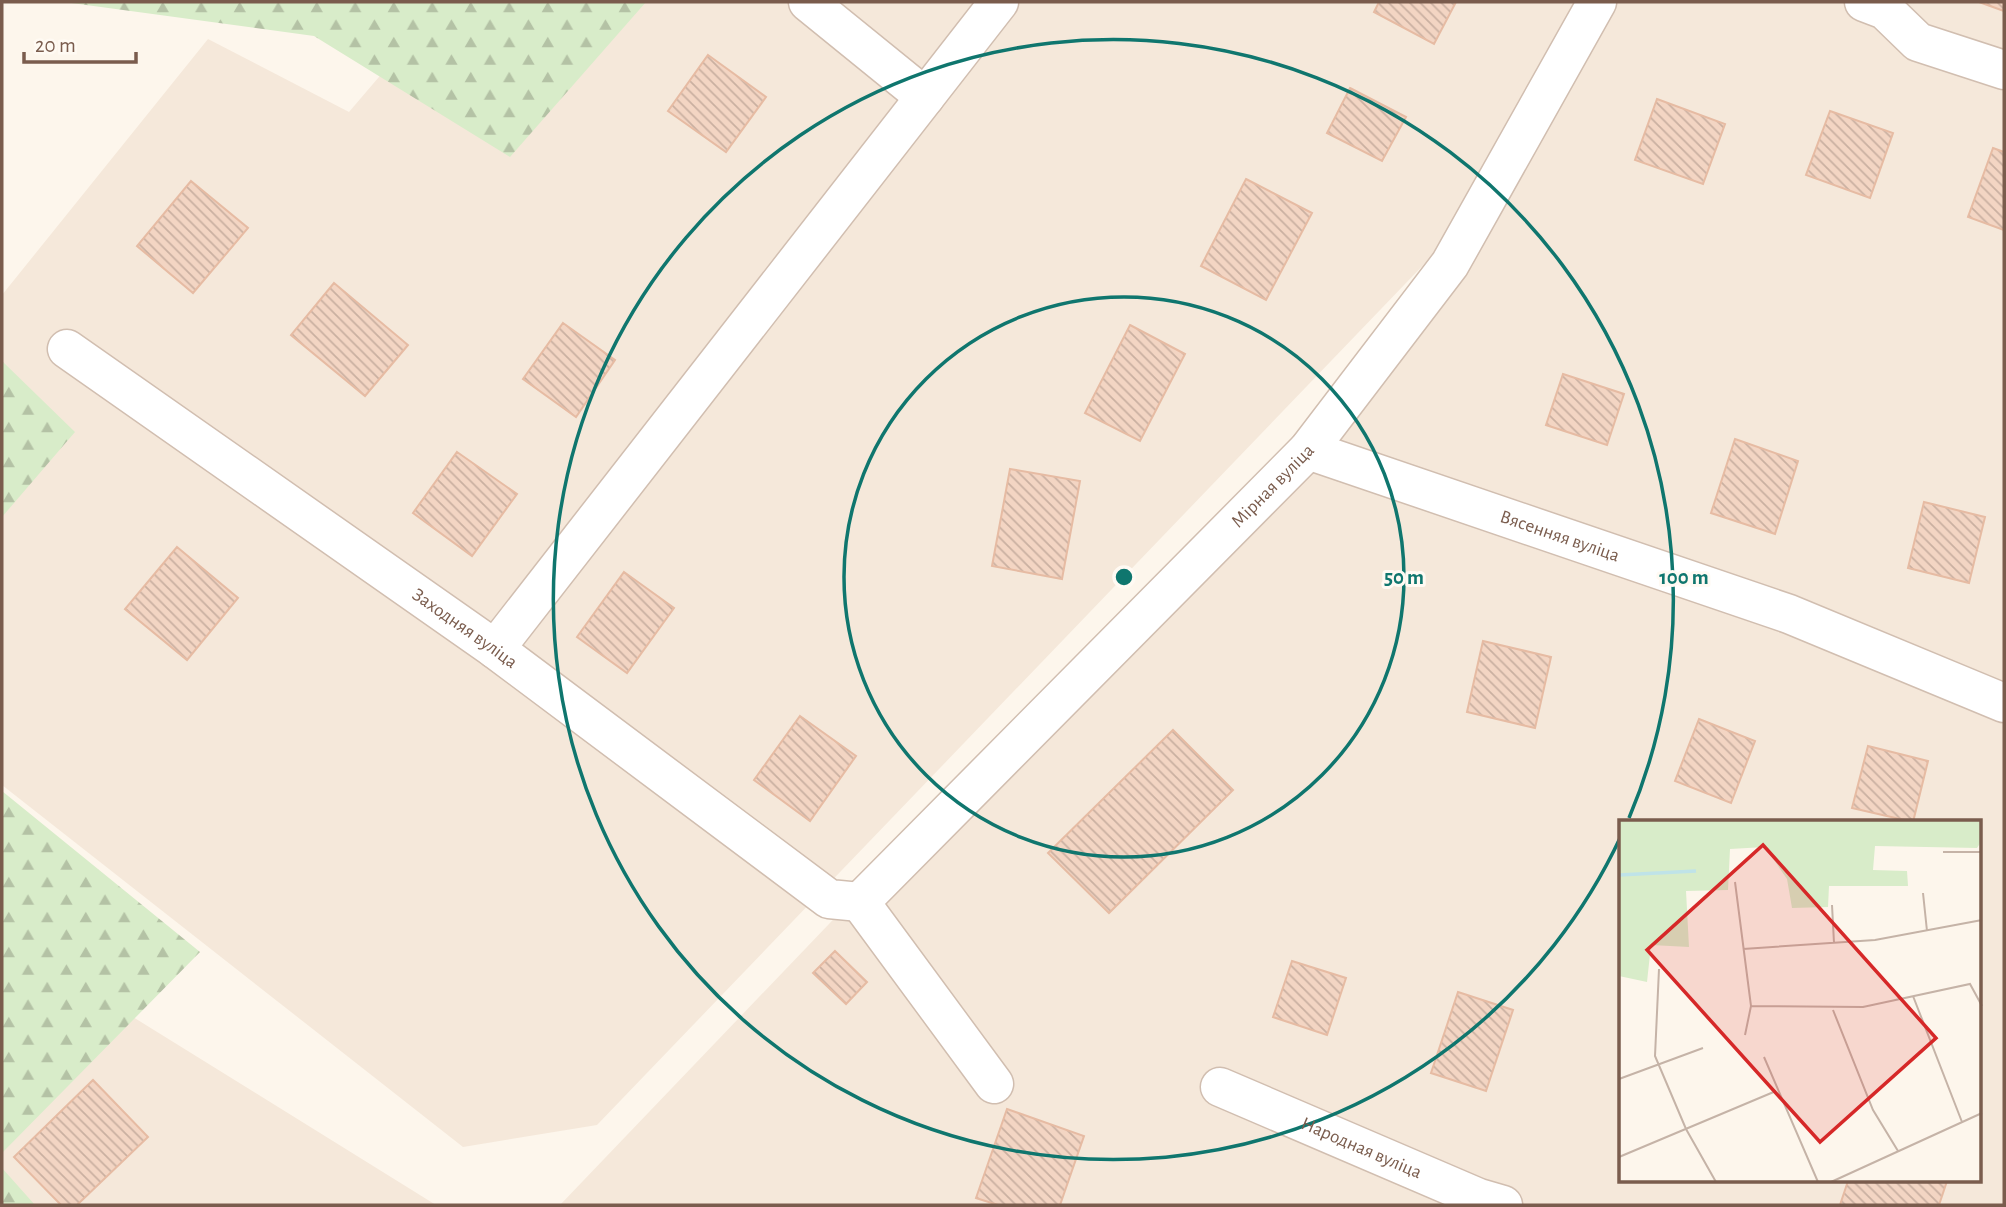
<svg xmlns="http://www.w3.org/2000/svg" width="2006" height="1207" font-family="'Alegreya Sans',sans-serif">
<style>
.residential{fill:#f5e8da;fill-rule:evenodd}
.forest{fill:url(#forest-firs)}
.building{fill:url(#building-back-hatch);stroke:#e6bba3;stroke-width:2}
.lines{fill:none;stroke-linecap:round;stroke-linejoin:round}
.minor-casing{stroke:#d1beb0;stroke-width:41}
.minor{stroke:#fff;stroke-width:38}
.ring{fill:none;stroke:#0f766e;stroke-width:3.5}
.labels{text-anchor:middle;dominant-baseline:central;stroke-width:6;stroke-linejoin:round;paint-order:stroke}
.street-label{font-size:19px;fill:#7a5c4d;stroke:#fffaf3}
.inset-river{fill:none;stroke:#bfe3e8;stroke-width:3.5}
.inset-road{fill:none;stroke:#c5b3a7;stroke-width:2}
.view{fill:#d62828;fill-opacity:0.15;stroke:#d62828;stroke-width:3.5}
.inset-edge{fill:none;stroke:#7a5c4d;stroke-width:3.5}
.centre{fill:#0f766e;stroke:#fffaf3;stroke-width:3.5}
.ring-label{font-size:21px;text-anchor:middle;font-weight:bold;fill:#0f766e;stroke:#fffaf3;stroke-width:6;stroke-linejoin:round;paint-order:stroke}
</style>
<defs>
<pattern id="forest-firs" width="22" height="20" patternUnits="userSpaceOnUse" patternTransform="scale(1.75)"><rect width="22" height="20" fill="#d8ecc9"/><path d="M5 1l3.5 6h-7zM16 11l3.5 6h-7z" fill="#b4c2a5"/></pattern>
<pattern id="building-back-hatch" width="6" height="6" patternUnits="userSpaceOnUse" patternTransform="scale(1.75)"><rect width="6" height="6" fill="#f3d5c3"/><path d="M-1 5l2 2M0 0l6 6M5-1l2 2" fill="none" stroke="#cab0a1"/></pattern>
</defs>
<rect width="100%" height="100%" fill="#fdf6ec"/>
<path class="residential" d="M443 2H1580L1455 232 597 1125 463 1147 2 785V295L208 39 349 112Z
M1604 2H2004V1205H560L1473 251ZM1621 822H1980V1181H1621Z
M83 986 436 1205H2V1061Z"/>
<path class="forest" d="M64 2H646L510 157 314 36Z
M2 361 75 432 2 517Z
M2 791 200 952 2 1153Z
M2 1168 35 1205H2Z"/>
<path class="building" d="M1379 2H1456L1434 44 1374 12Z
M1979 2H2004V11Z
M708 55 766 97 726 152 668 111Z
M1350 88 1406 117 1382 161 1327 133Z
M1657 99 1725 124 1703 184 1635 160Z
M1830 111 1893 133 1870 198 1806 175Z
M1993 148 2004 152V230L1968 217Z
M1246 179 1312 213 1266 300 1201 266Z
M191 181 248 228 193 293 137 246Z
M334 283 408 345 365 396 291 335Z
M563 323 615 360 576 417 523 379Z
M1130 325 1185 354 1140 441 1085 413Z
M1563 374 1624 394 1607 445 1546 425Z
M1735 439 1798 461 1775 534 1711 513Z
M457 452 517 494 472 556 413 513Z
M1010 469 1080 481 1062 579 992 566Z
M1924 502 1985 517 1969 583 1908 568Z
M177 547 238 598 187 660 125 609Z
M624 572 674 608 627 673 577 637Z
M1483 641 1551 657 1535 728 1467 712Z
M800 716 856 756 810 821 754 780Z
M1699 719 1755 741 1731 803 1675 781Z
M1173 730 1233 790 1109 913 1048 853Z
M1868 746 1928 761 1913 822 1852 808Z
M835 951 867 982 846 1004 813 973Z
M1292 961 1346 978 1327 1035 1273 1017Z
M1458 992 1513 1010 1486 1091 1431 1073Z
M93 1080 148 1137 77 1205H61L14 1157Z
M1007 1109 1084 1136 1060 1205H998L976 1198Z
M1848 1181H1947L1939 1205H1840Z"/>
<g class="lines">
<g class="minor-casing">
<g id="minor">
<path d="M808 2 925 97"/>
<path d="M1864 2 1885 10 1918 42 2004 70"/>
<path id="s1" d="M67 349 495 649 829 899 860 902"/>
<path id="s2" d="M1308 450 1789 614 2004 703"/>
<path d="M495 649 999 2"/>
<path id="s3" d="M860 902 1308 450 1450 264 1597 2"/>
<path d="M860 902 994 1084"/>
<path id="s4" d="M1220 1087 1479 1198 1503 1205"/>
</g>
</g>
<use href="#minor" class="minor"/>
</g>
<g class="ring">
<circle cx="1124" cy="577" r="280"/>
<path d="M1621 836A560 560 0 1 1 1629 818"/>
</g>
<g class="labels">
<g class="street-label">
<text stroke="none"><textPath href="#s3" startOffset="586">Мірная вуліца</textPath></text>
<text stroke="none"><textPath href="#s2" startOffset="266">Вясенняя вуліца</textPath></text>
<text stroke="none"><textPath href="#s1" startOffset="486">Заходняя вуліца</textPath></text>
<text stroke="none"><textPath href="#s4" startOffset="154">Народная вуліца</textPath></text>
</g>
</g>
<g transform="translate(1619 820)">
<rect width="362" height="362" fill="#fdf6ec"/>
<path d="M0 0H362V22L358 28 256 26 254 50 288 51 289 66H210L209 87 173 88 168 59 146 27 111 29 109 70 67 71 70 127 32 125 28 162 0 156Z" fill="#d8ecc9"/>
<path class="inset-river" d="M0 55 77 51"/>
<path class="inset-road" d="M324 32H363M116 62 132 186 126 215M304 73 308 111M213 85 215 123M124 129 256 120 363 100M40 149 36 236 67 309 97 362M294 176 343 302M132 186 244 187 351 164 363 186M214 190 254 290 279 331M145 237 199 362M0 259 84 228M0 337 157 271M212 362 363 293"/>
<path class="view" d="M144 25 317 218 201 322 28 130Z"/>
<rect width="362" height="362" class="inset-edge"/>
</g>
<circle cx="1124" cy="577" r="10" class="centre"/>
<g class="ring-label">
<text x="1404" y="584">50 m</text>
<text x="1684" y="584">100 m</text>
</g>
<rect width="2006" height="1207" fill="none" stroke="#7a5c4d" stroke-width="7"/>
<path d="M24 52v10h112v-10" fill="none" stroke="#7a5c4d" stroke-width="3.5"/>
<text x="35" y="52" font-size="21" fill="#7a5c4d" stroke="#fffaf3" stroke-width="5" paint-order="stroke">20 m</text>
</svg>
